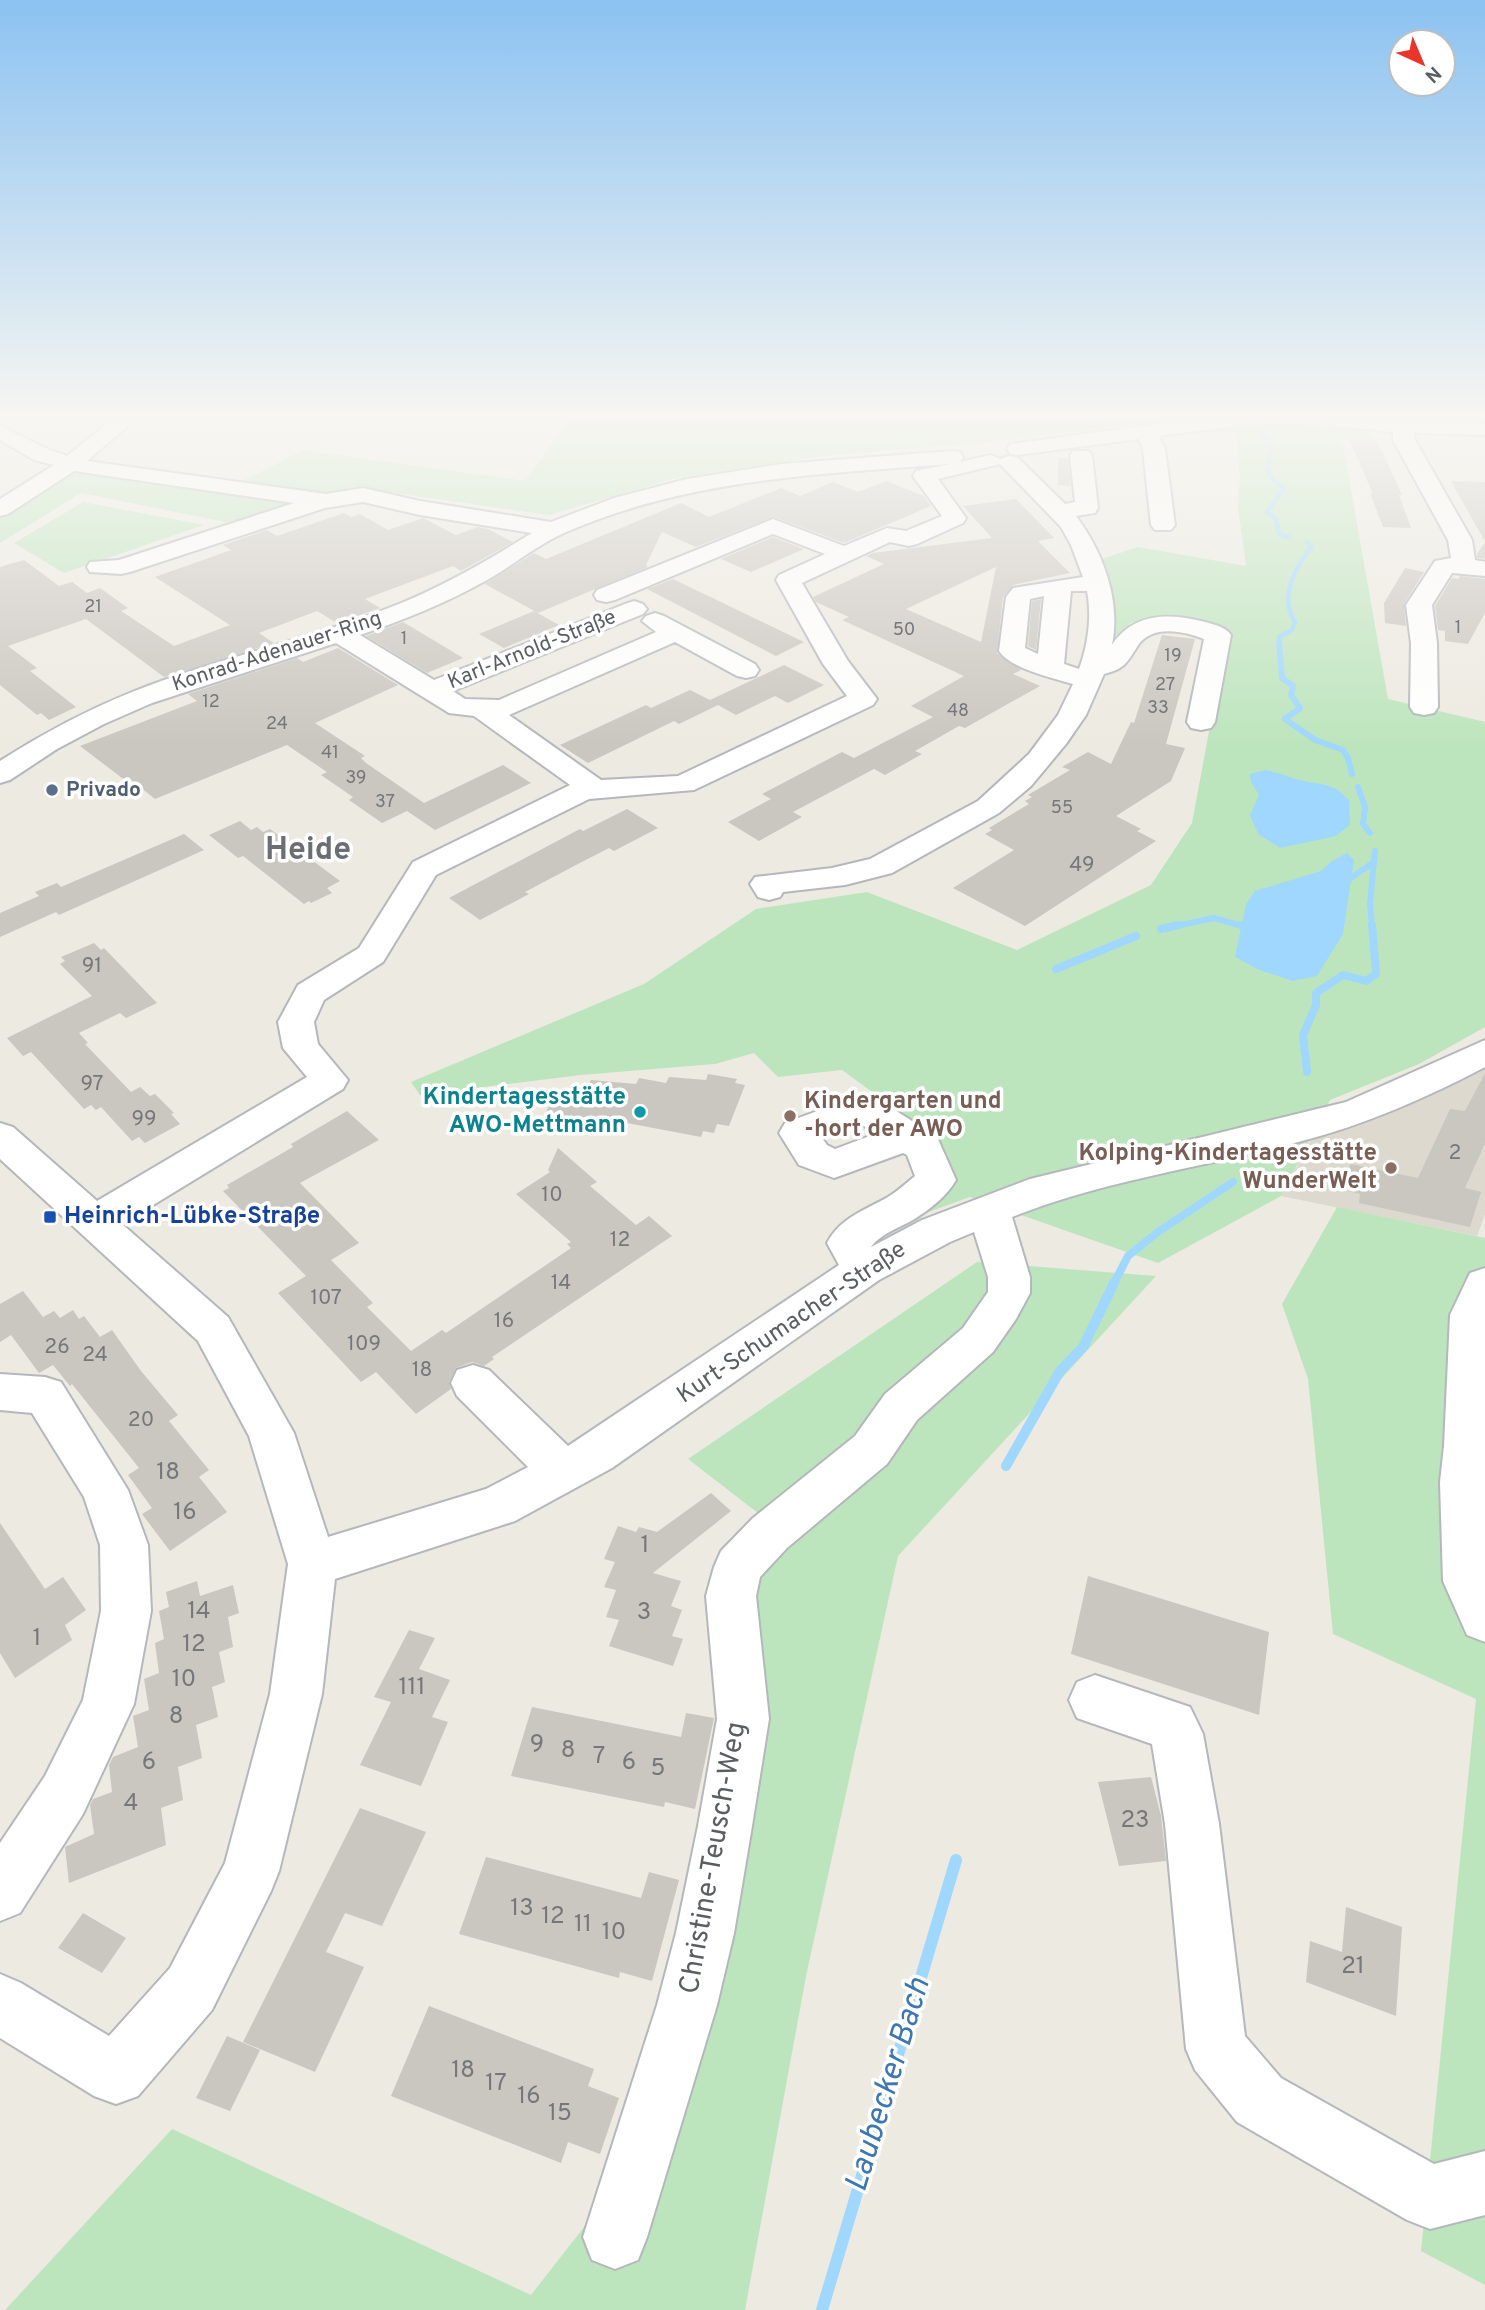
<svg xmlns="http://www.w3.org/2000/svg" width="1485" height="2310" font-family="Overpass,sans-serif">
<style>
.education{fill:#ddd9cf}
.green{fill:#bde5bd}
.water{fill:#9fd7ff}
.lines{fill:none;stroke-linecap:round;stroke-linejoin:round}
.stream-far4{stroke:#9fd7ff;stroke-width:4.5}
.stream-far3{stroke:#9fd7ff;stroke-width:6}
.stream-far2{stroke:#9fd7ff;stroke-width:8}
.stream-far1{stroke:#9fd7ff;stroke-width:10}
.stream{stroke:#9fd7ff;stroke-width:12}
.building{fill:#cac6c0;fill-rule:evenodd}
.minor-casing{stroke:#b4b7bc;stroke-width:4}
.minor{fill:#fff;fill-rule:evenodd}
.service-dot{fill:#5c6f8a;stroke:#fff;stroke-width:2.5}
.culture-dot{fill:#0f9aa8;stroke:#fff;stroke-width:2.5}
.education-dot{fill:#8d6e63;stroke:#fff;stroke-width:2.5}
.transit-dot{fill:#1a4fb4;stroke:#fff;stroke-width:2.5}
.labels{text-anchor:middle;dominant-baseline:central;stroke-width:7;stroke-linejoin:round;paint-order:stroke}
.far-number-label{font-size:18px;fill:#76777a}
.far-street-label{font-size:21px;fill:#5a5d62;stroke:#fff}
.far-service-label{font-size:21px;font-weight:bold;fill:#4e5e75;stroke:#fff;text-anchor:start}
.number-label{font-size:21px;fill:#76777a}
.culture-label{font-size:24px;font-weight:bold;fill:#0d838f;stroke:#fff;text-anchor:end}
.education-label{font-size:24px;font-weight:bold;fill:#785e54;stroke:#fff;text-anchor:start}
.transit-label{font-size:24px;font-weight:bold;fill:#164399;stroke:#fff;text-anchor:start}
.street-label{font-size:24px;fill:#5a5d62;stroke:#fff}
.near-number-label{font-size:24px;fill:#76777a}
.near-street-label{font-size:28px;fill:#5a5d62;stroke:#fff}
.district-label{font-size:32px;font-weight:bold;fill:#6b6f74;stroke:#fff}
.near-water-label{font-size:32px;font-style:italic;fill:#3c77b1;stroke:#fff}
</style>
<rect width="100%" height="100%" fill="#edeae1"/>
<path class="education" d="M1485 1067V1214L1477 1236 1281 1196 1311 1140 1390 1111Z"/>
<path class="green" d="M570 420H1169L968 444 823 456 676 478 549 515 353 487 326 501 226 522 81 493 0 543V516L50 481 84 472 225 490 304 450 525 481Z
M1283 423 1356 428 1375 438 1342 439 1388 699 1485 722V1027L1419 1064 1330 1100 1281 1196 1158 1263 970 1197 865 1235 944 1184 935 1141 915 1123 842 1070 778 1077 754 1053 715 1064 581 1075 420 1095 411 1082 644 984 756 909 867 892 1017 950 1151 885 1192 823 1226 640 1206 623 1161 616 1131 623 1115 643 1102 559 1138 547 1246 566 1238 507 1240 478 1236 432 1162 435 1178 430Z
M83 502 204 525 64 573 14 543Z
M1337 1207 1485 1238V2285L1421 2251 1476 1699 1333 1634 1308 1379 1282 1304Z
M977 1262 1156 1276 898 1556 806 1976 745 2310H5L172 2129 531 2295 630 2168 749 1707 740 1583 767 1520 688 1459Z"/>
<path class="water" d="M1265 770C1279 772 1290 778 1304 781 1326 786 1332 782 1349 800L1350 825 1336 836 1280 848 1258 834 1250 815 1259 795 1251 782 1250 774Z
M1347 853 1354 860 1343 934 1317 976 1293 981 1259 970 1235 957 1246 904 1255 891 1321 871 1332 861Z"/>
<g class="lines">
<path class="stream-far4" d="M1262 433 1271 450 1267 469 1273 480 1284 488 1267 512 1276 519 1279 534 1289 537
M1280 644 1279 637 1292 630 1295 622C1279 598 1295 568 1311 547L1307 542"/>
<path class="stream-far3" d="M1279 643 1282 678 1293 686 1291 695 1300 708 1285 719 1315 740 1343 750 1348 758 1352 774
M1358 787 1365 807 1363 824 1370 833
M1342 884 1374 862
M1171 927 1214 918 1246 927
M1372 927 1370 903 1375 851"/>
<path class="stream-far2" d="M1240 925 1250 928
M1161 929 1179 925
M1056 969 1136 936
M1307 1072 1303 1035 1316 1005V993L1343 975 1366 981 1376 974 1372 925
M1113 1285 1128 1256 1158 1232 1233 1182"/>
<path class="stream-far1" d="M1006 1466 1060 1371 1083 1347 1114 1283"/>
<path class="stream" d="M822 2310 956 1860"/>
</g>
<path class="building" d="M1349 439 1377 440 1402 495H1399L1411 528 1383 527 1370 493 1373 494Z
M1058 458H1068L1071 486 1058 485Z
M886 481 924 496 931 506 844 543 774 517 696 547 662 532 646 565 648 567 538 613 485 584 534 553 546 559 681 503 709 517 781 488 800 496 833 482 858 492Z
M1451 481 1485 482V559L1477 558V554L1485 542Z
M1016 499 1054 538 1038 541 1070 573 1013 585 1003 597 997 653 1021 670 1013 674 1040 686 965 728 959 726 915 751 922 754 885 775 874 769 793 812 802 817 759 841 728 822 771 799 762 794 842 752 854 758 933 717 911 706 964 676 842 620 849 617 816 602 813 597 884 564 866 556 873 553 992 538 963 506ZM996 567 981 642 906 609Z
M344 513 351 517 360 514 388 530 423 518 456 535 478 527 488 529 513 542 461 571 453 566 365 599 380 608 337 623 317 611 259 633 274 643 164 677 86 619 8 646 37 668 30 671 76 707 49 720 41 713 37 715 0 685V567L24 560 59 586 72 582 87 593 100 588 128 608 121 611 174 646 230 625 155 577 231 550 223 545 267 530 277 536Z
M773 537 804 549 751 572 721 559Z
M1405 568 1424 572 1404 604 1406 626 1385 623 1384 603Z
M1460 576 1485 579V613L1468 644 1445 641V631L1438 630 1435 606 1452 578 1458 579Z
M673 579 804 642 776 656 647 589Z
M1041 599 1036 650 1028 646 1032 601Z
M534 611 559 625 504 648 479 634Z
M403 622 435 641 463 658 427 673 366 636Z
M1162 635 1195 639 1166 744 1185 748 1171 781 1116 816 1141 829 1137 831 1156 841 1025 926 953 888 1014 850 985 834 992 830 989 828 1029 804 1025 801 1032 797 1028 795 1070 770 1062 767 1088 752 1111 764 1131 722 1134 723Z
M338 648 398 685 315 723 365 756 361 758 366 763 424 803 503 765 531 783 435 830 407 811 382 823 349 800 353 797 321 775 327 772 287 745 155 799 130 779 126 781 80 746 197 701 188 694 297 658 303 662Z
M784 665 824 685 788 703 775 696 736 715 718 705 679 724 674 721 588 763 560 745 646 705 651 708 690 690 710 700Z
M627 809 658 828 614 851 609 848 576 865 525 892 529 894 480 920 449 898 580 829 583 831Z
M240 821 251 830 257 827 263 832 270 829 340 881 327 888 332 893 311 903 309 901 304 904 243 856 238 858 209 835Z
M184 834 204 850 59 915 56 912 0 937V913L39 896 35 892 57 883 61 887Z
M94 943 101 950 104 948 157 1003 126 1018 120 1013 79 1033 88 1043 85 1044 131 1092 140 1087 150 1096 155 1094 174 1113 171 1114 180 1124 145 1143 139 1137 132 1141 101 1107 96 1110 91 1105 84 1109 31 1052 23 1056 7 1038 92 996 60 964 65 961 61 957Z
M1485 1073V1143L1465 1188 1481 1192 1470 1227 1359 1203 1360 1194 1349 1191 1350 1164 1418 1178 1450 1109 1465 1111Z
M708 1074 737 1079 735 1083 745 1085 729 1126 717 1124 714 1133 703 1131 701 1137 622 1122 619 1129 605 1127 603 1131 584 1128 582 1132 540 1124 550 1104 556 1105 562 1094 567 1095 572 1085 587 1088 591 1080 636 1084 639 1078 666 1083 669 1077 706 1080Z
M347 1111 379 1140 300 1183 359 1243 331 1260 373 1303 367 1307 411 1351 442 1330 446 1333 571 1248 567 1244 571 1242 516 1194 550 1172 548 1170 558 1148 597 1182 590 1186 636 1225 649 1216 672 1236 492 1357 494 1359 484 1366 472 1362 456 1368 449 1382 451 1389 416 1414 376 1372 361 1382 278 1293 306 1276 223 1191 229 1188 227 1185 293 1147 291 1144Z
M23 1291 43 1317 54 1311 60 1318 73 1310 79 1319 84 1316 100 1337 112 1330 141 1371 178 1415 169 1421 209 1470 199 1477 227 1512 170 1551 142 1514 152 1508 128 1475 139 1468 72 1384 70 1386 53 1365 39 1373 11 1335 0 1342V1304Z
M711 1493 731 1511 653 1573 681 1581 671 1606 682 1610 672 1636 683 1639 673 1666 609 1646 619 1620 606 1617 616 1590 604 1587 615 1562 604 1559 618 1526 636 1532 639 1527 657 1532Z
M0 1523 45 1589 63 1577 86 1610 65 1625 72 1640 15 1678 0 1653Z
M1088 1576 1269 1632 1259 1715 1071 1654Z
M197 1581 200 1596 233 1585 239 1613 228 1617 233 1647 219 1652 225 1682 212 1687 218 1717 196 1725 202 1758 178 1767 183 1800 161 1808 166 1845 69 1883 65 1847 94 1834 90 1805 93 1799 112 1792 109 1765 113 1757 138 1747 133 1716 149 1710 144 1679 159 1673 155 1643 164 1639 159 1611 169 1607 166 1592Z
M409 1630 435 1638 419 1669 450 1680 432 1717 448 1722 421 1786 360 1765 391 1702 374 1697Z
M532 1707 681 1737 686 1713 714 1718 695 1809 665 1802 664 1807 511 1776Z
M1151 1777 1161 1816 1166 1861 1119 1866 1098 1782Z
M360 1808 426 1832 382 1926 345 1913 326 1952 364 1967 315 2072 243 2042Z
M486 1857 641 1898 649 1872 679 1880 652 1981 620 1972 619 1978 459 1934Z
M1346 1907 1402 1927 1396 2016 1306 1982 1310 1941 1342 1952Z
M83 1913 126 1938 102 1973 58 1948Z
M429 2006 594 2069 588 2086 619 2098 600 2154 568 2142 561 2163 391 2096Z
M227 2036 260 2050 230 2111 196 2098Z"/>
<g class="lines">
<g class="minor-casing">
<path id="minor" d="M112 420H135L87 461 326 494 363 488 420 501 551 522 614 498 687 479 781 464 952 451 960 452 963 457 960 462 991 455 1000 459 1009 456 1017 457 1065 504 1075 502 1070 456 1073 451H1089L1092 456 1098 508 1095 513 1076 516C1103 552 1121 600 1112 645 1133 613 1168 613 1201 621 1212 624 1225 626 1231 635L1215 722 1211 728 1201 730 1191 728 1187 722 1204 639C1183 631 1151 624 1137 647 1127 663 1124 669 1104 674L1086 715 1066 744 1031 786 999 813 892 873 845 885 783 892 780 897 769 900 758 897 750 884 755 877 832 868 870 859 978 801 1029 754 1058 715 1073 684C1053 678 1011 669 999 651L1006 597 1013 588 1083 577 1071 545 1061 527 1000 464 938 479 966 518 963 523 917 544 909 546 890 542 802 583 848 661 877 699 873 705 694 790 589 799 436 875 383 962 324 1000 314 1022 318 1044 348 1080 343 1089 122 1224 228 1317 294 1433 328 1537 486 1489 528 1467 457 1396 451 1383 457 1370 473 1365 489 1370 568 1446 839 1265 827 1243C840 1218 865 1210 888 1197 898 1191 906 1183 915 1176L907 1155 903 1153 834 1178 799 1165 779 1133 785 1123 863 1094 876 1098 937 1137 956 1180C948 1194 933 1207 919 1216 903 1227 882 1232 871 1247L922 1220 1030 1179 1346 1102 1485 1040V1067C1426 1098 1367 1124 1302 1141 1206 1167 1104 1180 1012 1217L1030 1277V1293L1016 1319 993 1352 917 1420 887 1464 787 1548 760 1577 756 1596 769 1719 752 1826 734 1933 717 2005 647 2237 638 2260 615 2269 592 2260 583 2237 657 2005 676 1933 698 1826 717 1719 706 1596 714 1567 721 1551 753 1518 855 1436 885 1394 963 1328 988 1292V1277L974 1232 950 1242 879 1280 612 1468 515 1521 335 1579 322 1694 279 1871 271 1891 212 2010 138 2096 116 2104 94 2096 0 2038V1974L21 1983 109 2036 170 1968 225 1863 270 1694 288 1564 249 1436 198 1341 0 1159V1123L13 1127 97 1201 307 1077 283 1048 278 1022 298 985 359 948 413 862 570 785 474 716 449 713 336 643 152 703 104 724 57 749 10 780 0 783V761C42 734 85 711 132 692 215 659 302 641 386 609 437 590 485 562 532 533L420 515 363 502 325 508 130 572 121 574 90 572 87 567 90 562 119 560 294 503 74 471 8 514 0 516V499L54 465 34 460 0 440V426L50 450 67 456ZM950 464 916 471 913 476 942 516 906 531 887 528 844 546 773 519 597 590 594 595 597 600 606 602 615 600 773 534 825 554 779 575 776 580 823 664 847 696 678 776 601 780 509 715 675 642 737 676 746 678 755 676 759 670 755 664 664 616 655 613 646 616 642 621 656 632 499 700 465 699 453 691 643 614 647 609 643 604 634 601 625 604 434 680 360 635C404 620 446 603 487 580 512 566 537 545 564 533 686 479 819 474 950 464ZM1071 591H1087C1092 616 1088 645 1079 669L1064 664ZM1044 596 1038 654 1025 648 1030 599ZM860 1123 875 1134 835 1149 827 1145 822 1138Z
M1185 420H1244L1234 426 1159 436 1165 449 1175 525 1171 530H1155L1151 525 1143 449 1139 439 1018 455 1010 454 1007 449 1010 444 1018 443Z
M1325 420 1485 423V435L1414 433 1415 440 1472 540 1475 560 1485 562V576L1452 573 1432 605 1437 643 1438 707 1434 713 1424 715 1414 713 1410 707 1411 643 1406 605 1435 561 1451 558 1448 540 1393 440V432L1335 426Z
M1485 1268V1642L1467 1635 1443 1581 1440 1482 1444 1446 1450 1315 1470 1273Z
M0 1374 45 1377 61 1382 128 1490 148 1545 151 1611 134 1704 83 1814 20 1913 0 1921V1843L45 1776 83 1700 101 1611 100 1545 84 1497 32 1413 0 1410Z
M1095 1675 1190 1707 1203 1734 1219 1824 1245 2036 1281 2078 1434 2164 1485 2151V2215L1430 2229 1407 2220 1237 2122 1195 2070 1186 2049 1165 1824 1152 1744 1077 1718 1069 1700 1077 1682Z"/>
</g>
<use href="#minor" class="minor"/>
</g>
<linearGradient id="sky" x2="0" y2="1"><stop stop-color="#8bc2f1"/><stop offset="0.56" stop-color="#f7f6f2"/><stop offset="1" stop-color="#f7f6f2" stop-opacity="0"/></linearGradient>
<rect width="1485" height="744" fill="url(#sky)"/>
<circle class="service-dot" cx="52" cy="790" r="7"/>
<circle class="culture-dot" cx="640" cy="1112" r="7"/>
<g class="education-dot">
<circle cx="790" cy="1116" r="7"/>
<circle cx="1391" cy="1168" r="7"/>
</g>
<rect class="transit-dot" x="43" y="1210" width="14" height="14" rx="3.5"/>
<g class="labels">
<g class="far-number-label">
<text x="93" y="607">21</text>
<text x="1458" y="628">1</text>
<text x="904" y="630">50</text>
<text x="404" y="639">1</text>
<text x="1173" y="656">19</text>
<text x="1165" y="685">27</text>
<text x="211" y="702">12</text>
<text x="1158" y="708">33</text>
<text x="958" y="711">48</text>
<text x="277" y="724">24</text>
<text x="330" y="753">41</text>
<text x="356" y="778">39</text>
<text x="385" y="802">37</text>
<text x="1062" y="808">55</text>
</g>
<g class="far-street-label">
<text transform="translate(532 650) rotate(-22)">Karl-Arnold-Straße</text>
<text transform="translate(277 652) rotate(-18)">Konrad-Adenauer-Ring</text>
</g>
<g class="far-service-label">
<text x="66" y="790">Privado</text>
</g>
<g class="number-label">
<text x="1082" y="865">49</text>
<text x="92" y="966">91</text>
<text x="92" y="1084">97</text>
<text x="144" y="1119">99</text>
<text x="1455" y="1153">2</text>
<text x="552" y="1195">10</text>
<text x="620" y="1240">12</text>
<text x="561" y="1283">14</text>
<text x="326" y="1298">107</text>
<text x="504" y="1321">16</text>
<text x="364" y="1344">109</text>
<text x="57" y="1347">26</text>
<text x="95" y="1355">24</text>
<text x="422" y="1370">18</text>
<text x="141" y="1420">20</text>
</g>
<g class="culture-label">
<text x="626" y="1098">Kindertagesstätte<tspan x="626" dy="28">AWO-Mettmann</tspan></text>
</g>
<g class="education-label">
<text x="804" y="1102">Kindergarten und<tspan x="804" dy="28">-hort der AWO</tspan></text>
<text x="1377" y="1154" text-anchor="end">Kolping-Kindertagesstätte<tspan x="1377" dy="28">WunderWelt</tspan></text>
</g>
<g class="transit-label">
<text x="64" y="1217">Heinrich-Lübke-Straße</text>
</g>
<g class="street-label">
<text transform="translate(792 1323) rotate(-34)">Kurt-Schumacher-Straße</text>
</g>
<g class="near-number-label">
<text x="168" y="1473">18</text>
<text x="185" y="1513">16</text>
<text x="645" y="1546">1</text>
<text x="199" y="1612">14</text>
<text x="644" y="1613">3</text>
<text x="37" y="1639">1</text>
<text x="194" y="1645">12</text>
<text x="184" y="1680">10</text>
<text x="412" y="1688">111</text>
<text x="176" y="1717">8</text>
<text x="537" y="1745">9</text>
<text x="568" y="1751">8</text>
<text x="599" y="1757">7</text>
<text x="149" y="1763">6</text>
<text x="629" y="1763">6</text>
<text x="658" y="1769">5</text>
<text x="131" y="1804">4</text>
<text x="1135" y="1821">23</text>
<text x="522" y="1909">13</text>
<text x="553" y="1917">12</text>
<text x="583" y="1925">11</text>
<text x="614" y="1933">10</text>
<text x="1353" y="1967">21</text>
<text x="463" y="2071">18</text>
<text x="496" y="2084">17</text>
<text x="529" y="2097">16</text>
<text x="560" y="2114">15</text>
</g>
<g class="near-street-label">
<text transform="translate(714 1858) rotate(-80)">Christine-Teusch-Weg</text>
</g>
<g class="district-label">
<text x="308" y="851">Heide</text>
</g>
<g class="near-water-label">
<text transform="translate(889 2085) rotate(-73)">Laubecker Bach</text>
</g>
</g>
<g transform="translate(1422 63) rotate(136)"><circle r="33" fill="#ffffff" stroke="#bdbec0" stroke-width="2"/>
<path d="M0-5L12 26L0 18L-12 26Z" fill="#ea352a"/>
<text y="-10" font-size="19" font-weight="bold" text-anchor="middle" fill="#5a5d62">N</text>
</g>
</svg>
